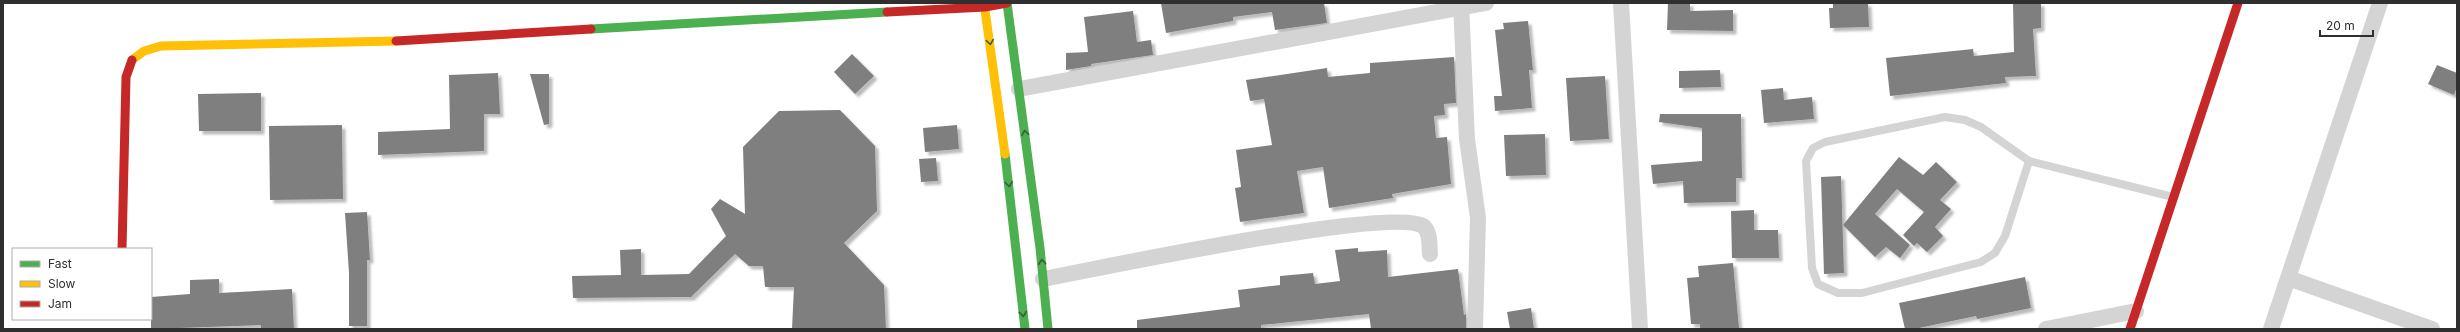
<svg xmlns="http://www.w3.org/2000/svg" width="2460" height="332" font-family="Inter,sans-serif">
<style>
.building{fill:#7f7f7f;filter:url(#shadow)}
.lines{fill:none;stroke-linecap:round;stroke-linejoin:round}
.lane{stroke:#d4d4d4;stroke-width:8}
.street{stroke:#d4d4d4;stroke-width:16}
.fast{stroke:#4caf50;stroke-width:9}
.slow{stroke:#ffc107;stroke-width:9}
.jam{stroke:#c62828;stroke-width:9}
.oneway{stroke:#395c3b}
</style>
<defs>
<filter id="shadow"><feDropShadow dx="3.5" dy="3.5" stdDeviation="1" flood-color="#0004"/></filter>
</defs>
<rect width="100%" height="100%" fill="#fff"/>
<path class="building" d="M1161 3H1324L1327 23 1275 30 1272 12 1233 17V21L1166 33Z
M1668 3H1690V11L1733 10V31L1667 30Z
M1833 3H1868L1869 27 1830 28 1829 8H1833Z
M2013 3H2041V28L2033 29 2036 76 2005 77 2006 83 1890 96 1886 58 1973 49 1974 56 2014 52Z
M1133 11 1137 42 1151 40 1153 55 1091 64V66L1066 70V53L1088 52 1084 17Z
M1528 21 1533 70H1529L1532 108 1495 111 1494 96H1502L1495 30 1504 29 1503 23Z
M852 54 874 76 855 94 834 72Z
M1454 57 1456 103 1444 104 1445 115 1434 116 1436 138 1447 137 1451 184 1392 194 1393 198 1329 208 1323 167 1297 171 1304 213 1240 222 1235 188 1241 187 1236 150 1272 145 1264 99 1250 101 1246 80 1327 68 1328 77 1370 73V63Z
M2437 65 2457 73V87L2454 95 2428 84Z
M1720 70 1721 87 1679 88V71Z
M498 73 500 114H484V151L378 155V132L450 129 449 75Z
M530 74H549V124L544 125Z
M1605 76 1609 139 1570 141 1566 78Z
M1783 88 1784 100 1812 97 1814 119 1764 123 1761 90Z
M261 93V131H199L198 94Z
M840 110 875 146 877 211 844 243 884 285 886 329H792L794 287H765L763 266H749L735 254 691 297 573 298 572 276 621 275 620 250 641 249V275L689 274 726 236 711 209 720 199 745 214 743 147 779 111Z
M1660 114H1741L1742 178H1736V202L1684 203 1683 181 1653 184 1651 165 1702 161V128L1659 122Z
M342 125 343 199 270 200 269 126Z
M957 125 959 149 925 152 923 128Z
M1545 134 1546 175 1506 176 1504 135Z
M1899 157 1923 175 1936 162 1957 182 1940 200 1951 209 1935 227 1943 236 1927 252 1917 243 1914 246 1903 235 1924 212 1897 189 1875 214 1910 245 1900 258 1886 247 1875 257 1843 225Z
M936 158 938 181 921 182 919 159Z
M1841 176 1844 273 1824 274 1821 177Z
M1754 210V230H1778L1779 258H1732L1731 211Z
M367 212 370 260H367V326H349V273L345 213Z
M1358 248V252L1387 250 1388 277 1458 269 1464 315 1466 314V329H1371L1369 314 1261 325V329H1137V320L1240 307 1238 290 1280 285V276L1313 273 1315 284 1340 281 1335 250Z
M1733 263 1739 328 1700 329V324H1691L1687 278 1699 277 1698 266Z
M2025 277 2031 308 1977 319 1976 316 1914 329H1905L1899 303Z
M219 279V293L292 289 294 329H261V325L151 329V297L190 294V280Z
M1531 308 1534 329H1510L1507 312Z"/>
<g class="lines">
<path class="lane" d="M2029 161 2005 236 1995 253 1981 262 1862 293H1838L1818 284 1812 268 1806 161 1813 148 1825 142 1945 117 1965 120 1981 127 2029 161 2173 197"/>
<path class="street" d="M1461 3 1467 139 1478 218 1475 329
M1621 3 1640 329
M1019 89 1486 3
M2288 278 2432 329
M1043 279C1096 269 1392 206 1423 226 1431 232 1429 246 1430 254
M2046 329 2136 311
M2271 329 2380 3"/>
<path class="fast" d="M1007 3 1040 248 1048 329
M591 29 887 12
M1005 154 1025 329"/>
<path class="slow" d="M984 3 1005 154
M132 60 144 51 161 46 396 41"/>
<path class="jam" d="M887 12 985 7 1007 3
M396 41 591 29
M122 249 126 77 132 60
M2130 329 2238 3"/>
</g>
<defs><path id="oneway-chevron" d="M-2-3.5L2.5 0L-2 3.5" fill="none" stroke-width="1.6" stroke-linecap="round" stroke-linejoin="round"/></defs>
<g class="oneway">
<use href="#oneway-chevron" transform="translate(990 42) rotate(82)"/>
<use href="#oneway-chevron" transform="translate(1025 133) rotate(-98)"/>
<use href="#oneway-chevron" transform="translate(1009 184) rotate(83)"/>
<use href="#oneway-chevron" transform="translate(1042 262) rotate(-95)"/>
<use href="#oneway-chevron" transform="translate(1023 314) rotate(84)"/>
</g>
<rect width="2460" height="332" fill="none" stroke="#2f2f2f" stroke-width="8"/>
<rect x="12" y="248" width="140" height="72" fill="#ffffff" stroke="#acacac"/>
<rect x="20" y="261" width="20" height="6" fill="#4caf50" stroke="#acacac"/>
<text x="48" y="268" font-size="12" fill="#2f2f2f">Fast</text>
<rect x="20" y="281" width="20" height="6" fill="#ffc107" stroke="#acacac"/>
<text x="48" y="288" font-size="12" fill="#2f2f2f">Slow</text>
<rect x="20" y="301" width="20" height="6" fill="#c62828" stroke="#acacac"/>
<text x="48" y="308" font-size="12" fill="#2f2f2f">Jam</text>
<path d="M2320 30v6h53v-6" fill="none" stroke="#2f2f2f" stroke-width="2"/>
<text x="2326" y="30" font-size="12" fill="#2f2f2f" stroke="#ffffff" stroke-width="3" paint-order="stroke">20 m</text>
</svg>
